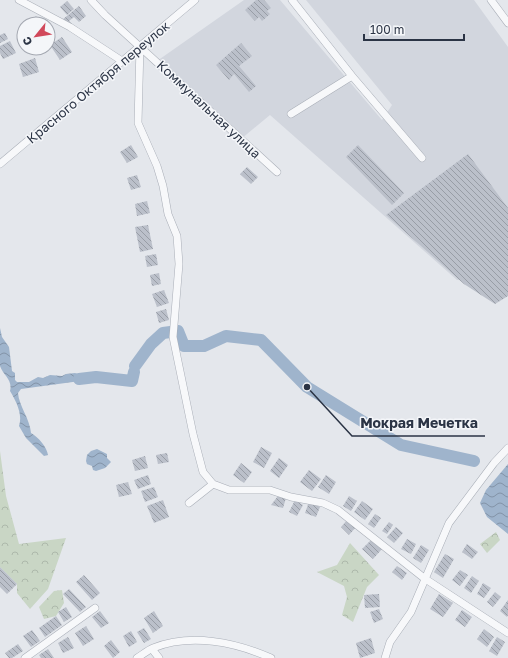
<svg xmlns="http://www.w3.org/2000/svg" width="508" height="658" font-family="'Golos Text',sans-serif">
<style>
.built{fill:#d2d6de}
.forest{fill:url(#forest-crowns)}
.water{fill:url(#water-waves)}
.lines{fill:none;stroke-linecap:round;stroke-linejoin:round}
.river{stroke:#9fb4cc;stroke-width:12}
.building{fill:url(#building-back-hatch)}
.minor-casing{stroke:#a9aeb7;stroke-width:8}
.minor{stroke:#f7f8fa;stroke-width:7}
.labels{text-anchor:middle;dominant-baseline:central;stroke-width:3;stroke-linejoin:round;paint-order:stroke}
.street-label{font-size:13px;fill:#2b3445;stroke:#f4f6f9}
.leader{fill:none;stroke:#2b3445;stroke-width:1.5}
.callout-dot{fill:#2b3445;stroke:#f4f6f9;stroke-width:1.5}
.callout-label{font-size:14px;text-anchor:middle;font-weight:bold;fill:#2b3445;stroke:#f4f6f9;stroke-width:3;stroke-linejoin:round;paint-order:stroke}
</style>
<defs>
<pattern id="forest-crowns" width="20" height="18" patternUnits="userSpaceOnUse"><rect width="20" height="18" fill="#c9d6c5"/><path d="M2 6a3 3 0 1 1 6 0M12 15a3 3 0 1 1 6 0" fill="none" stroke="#adb8ab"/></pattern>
<pattern id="water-waves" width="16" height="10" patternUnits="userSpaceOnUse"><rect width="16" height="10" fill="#9fb4cc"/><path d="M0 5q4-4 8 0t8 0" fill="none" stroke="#8293a7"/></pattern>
<pattern id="building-back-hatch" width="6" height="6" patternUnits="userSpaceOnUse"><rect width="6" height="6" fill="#bbc0ca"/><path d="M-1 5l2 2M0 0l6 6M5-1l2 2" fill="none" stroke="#989da6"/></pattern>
</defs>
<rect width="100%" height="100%" fill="#e4e7ec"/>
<path class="built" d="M244 0H280L382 120 392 105 306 0H474L508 47V282L457 280 270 115 241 139 157 61Z"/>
<path class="forest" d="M0 451 6 496 19 544 66 538 48 589 30 609 17 593V584L0 567Z
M496 532 500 540 487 553 480 544Z
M350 543 379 575 367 587 353 622 342 615 347 597 344 586 317 572 337 565Z
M62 590 64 603 56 616 44 619 39 607 54 591Z"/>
<path class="water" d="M0 328 2 337 9 347 12 371 15 373V380L17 382H29L38 377 43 378 50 375 62 376 66 374 75 373 78 374H92L95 375V379L21 389 18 393C19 406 30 419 31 433 38 437 47 447 48 455L44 456 26 438 19 426C23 414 16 401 10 391 13 380 3 375 0 366 0 360 0 336 0 328Z
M97 449 107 454V458L111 462 105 468 96 471 93 470 92 466 87 464 86 461 87 455 91 451Z
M508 464V534L487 517 480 503 486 490Z"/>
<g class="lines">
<path class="river" d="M135 366 151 344 163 333 178 331 184 346H204L226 336 261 340 307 387 401 445 474 461
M79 379 96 377 132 381 134 372"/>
</g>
<path class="building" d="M256 0H264L271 8 267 11 270 14 262 21 259 17 255 21 245 10Z
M67 1 74 9 67 15 60 7Z
M79 6 86 16 79 22 74 17 69 21 72 24 70 25 62 20Z
M36 16 43 24H28Z
M5 33 8 39 0 43V35Z
M62 37 72 52 60 60 50 45Z
M10 41 16 53 3 59 0 53V46Z
M241 43 252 56 239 66 256 86 249 92 234 74 229 80 216 65Z
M35 58 39 72 23 77 19 64Z
M131 145 138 157 127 163 120 152Z
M358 145 404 193 392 205 346 157Z
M468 154 508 208V296L495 304 464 284 386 215Z
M247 167 258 177 251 184 240 174Z
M137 175 141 187 131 190 127 178Z
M147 201 150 213 137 216 135 204Z
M148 225 153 249 140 252 135 227Z
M156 254 158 265 147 267 145 256Z
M159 273 161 284 152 286 150 275Z
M164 290 169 303 157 307 152 294Z
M166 309 169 320 159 323 156 312Z
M261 447 272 453 264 468 253 462Z
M167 453 169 462 158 464 156 455Z
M145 456 148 468 135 471 132 460Z
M279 458 288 465 279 478 270 471Z
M241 463 252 472 244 483 233 475Z
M309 470 321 479 312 491 300 482Z
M148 475 151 484 138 489 134 480Z
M326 475 336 482 329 494 318 487Z
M128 482 132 494 119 497 116 485Z
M154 487 158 497 145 502 141 491Z
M278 496 286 498 283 508 271 505Z
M349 496 357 501 351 511 343 506Z
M163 500 169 517 154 523 147 506Z
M295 500 303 505 297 516 289 512Z
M362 501 373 509 365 520 354 512Z
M309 502 320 507 316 517 305 513Z
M375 514 381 518 374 528 368 524Z
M348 519 356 527 349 535 341 527Z
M389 522 393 525 387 534 382 531Z
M396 527 403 533 394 543 387 537Z
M407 539 416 544 411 554 401 549Z
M371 540 382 549 373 559 362 549Z
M467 544 478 552 472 559 462 552Z
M421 545 429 550 421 563 413 558Z
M445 554 454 559 443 578 434 572Z
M397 566 407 573 402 580 392 572Z
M0 567 17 584 7 594 0 587Z
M460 570 468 575 460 586 452 580Z
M84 575 100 593 92 600 76 582Z
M472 576 479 581 471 593 464 588Z
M483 583 491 588 484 598 477 594Z
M69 589 86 607 80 612 63 594Z
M495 592 501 597 493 607 487 602Z
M379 594 380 607 365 608 364 595Z
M439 594 453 603 443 617 430 609Z
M508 600V615L507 617 500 611Z
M66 607 72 617 64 622 58 612Z
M379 609 383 619 374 623 370 612Z
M462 610 472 617 465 627 455 620Z
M100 611 109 623 101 628 92 617Z
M154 611 163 626 153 633 144 618Z
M56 616 62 625 45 637 39 628Z
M86 626 94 639 83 646 75 633Z
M144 628 151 639 144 643 137 632Z
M484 629 494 637 487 647 477 639Z
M32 630 40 641 31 647 23 636Z
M131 631 137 642 129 647 123 636Z
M68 637 74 648 63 653 58 643Z
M497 637 505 642 497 656 489 651Z
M371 638 375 653 360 658 356 643Z
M111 640 120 652 113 658 104 646Z
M18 644 23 651 12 658H9L5 653Z
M48 649 54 658H41L39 655Z"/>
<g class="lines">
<g class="minor-casing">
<path id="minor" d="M19 0 70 27 122 61
M91 0 105 15 277 172
M292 0 352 76 422 158
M491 0 508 23
M140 46 138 123 157 166 163 186 168 214 177 236 179 264 173 337 193 434 203 472 213 484 229 490H270L291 497 323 503 338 510 424 578 508 633
M291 114 352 76
M0 164 195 0
M189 503 213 484
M152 649 159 658
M25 658 95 608
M137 658C142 655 148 650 153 648 191 633 235 642 271 658
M385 658 390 642 411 612 449 523 494 463 508 448"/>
</g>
<use href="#minor" class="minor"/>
</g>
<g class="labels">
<g class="street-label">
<text transform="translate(98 82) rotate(-40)">Красного Октября переулок</text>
<text transform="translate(209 109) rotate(43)">Коммунальная улица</text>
</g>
</g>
<path class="leader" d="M307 387L352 436H485"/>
<circle class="callout-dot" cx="307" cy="387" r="4"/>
<g class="callout-label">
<text x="419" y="428">Мокрая Мечетка</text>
</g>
<g transform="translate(36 36) rotate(240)"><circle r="19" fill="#f4f6f9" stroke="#a4a8b1"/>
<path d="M0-3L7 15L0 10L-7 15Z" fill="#d1495b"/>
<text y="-6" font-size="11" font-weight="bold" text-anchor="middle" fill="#2b3445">С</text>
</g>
<path d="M364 34v6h100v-6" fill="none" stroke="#2b3445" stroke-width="2"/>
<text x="370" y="34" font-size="12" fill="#2b3445" stroke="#f4f6f9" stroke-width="3" paint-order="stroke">100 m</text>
</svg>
